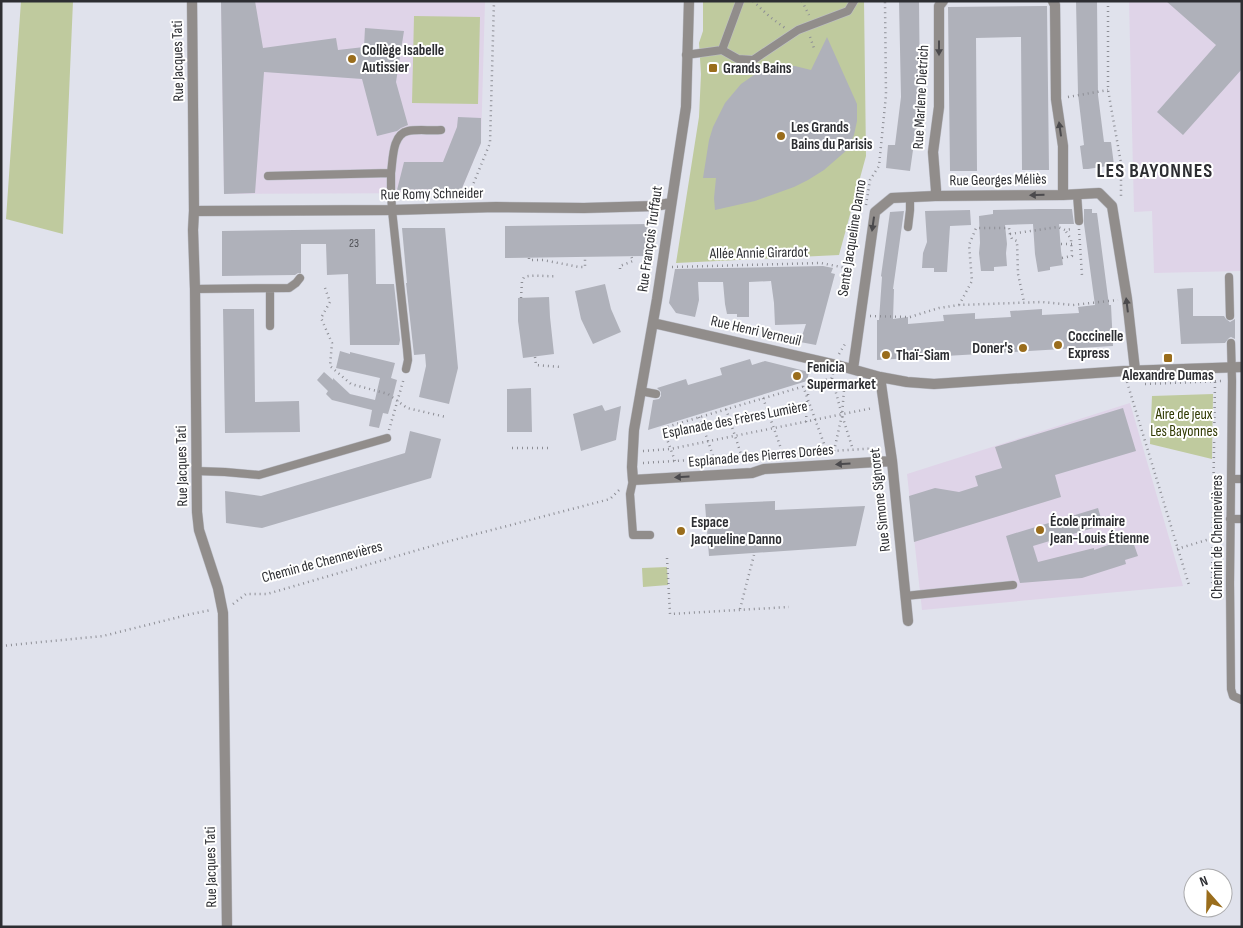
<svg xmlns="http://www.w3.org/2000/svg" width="1243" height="928" font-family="'Sofia Sans Condensed',sans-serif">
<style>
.education{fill:#dfd4e8}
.green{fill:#bfca9e}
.building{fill:#afb1ba}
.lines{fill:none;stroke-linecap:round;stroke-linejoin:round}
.lane-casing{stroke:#bcbec7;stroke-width:9}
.street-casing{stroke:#bcbec7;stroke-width:11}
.path{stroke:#8d8e95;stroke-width:2.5;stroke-dasharray:1 4;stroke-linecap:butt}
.lane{stroke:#918d8b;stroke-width:8}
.street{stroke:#918d8b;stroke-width:10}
.oneway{fill:#4b4a4d}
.poi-dot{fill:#9a6d1c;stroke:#fff;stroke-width:2}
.labels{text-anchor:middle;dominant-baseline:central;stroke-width:4;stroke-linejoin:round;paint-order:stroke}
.number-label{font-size:12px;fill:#4e4f54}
.poi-label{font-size:15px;font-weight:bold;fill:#2d2e32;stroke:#fff;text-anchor:start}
.street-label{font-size:15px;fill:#2d2e32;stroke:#fff}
.park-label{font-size:15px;fill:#2f3800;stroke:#fff}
.district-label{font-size:20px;font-weight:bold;letter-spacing:1px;fill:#2d2e32;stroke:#fff}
</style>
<rect width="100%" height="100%" fill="#e0e2ec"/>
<path class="education" d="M221 1H485L481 143 460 193 224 194Z
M1129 1H1242V271L1154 273 1152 211 1134 212Z
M1130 403 1183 586 922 610 907 474Z"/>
<path class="green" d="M21 1H73L63 234 6 219Z
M703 1H864L866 156 839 255 676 263 699 117 701 74 699 43 703 31Z
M414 16 480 17 478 104 412 103Z
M1213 394 1212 459 1150 444 1152 396Z
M667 567 668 585 643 587 642 568Z"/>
<path class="building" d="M221 1H255L263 48 336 38 338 50 364 47 365 28 404 31 396 82 408 125 401 128 397 131 377 136 362 79 264 72 255 193 224 194Z
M899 1H919L920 97 916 136H915L910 171 886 168 888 145H895L901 97Z
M1076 1H1097L1098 95 1104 142H1111L1114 165 1088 169H1083L1080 146 1084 145 1078 94Z
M1166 1H1242V69L1183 135 1157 112 1216 45Z
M1047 6 1049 170H1022L1021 37 976 38 977 171H950L948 7Z
M827 37 857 104V121L854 135 847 150 824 170 808 180 794 187 755 201 715 210 714 198 716 178H703L709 140 713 127 725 103 741 84 764 68 774 63 776 69 786 66H795L811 70Z
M458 117 481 118V143L460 193H439L438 189 397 190 404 162H443L457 127Z
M1040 209H1072L1074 224H1059L1061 251 1063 265 1050 267V270L1038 272 1035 254 1033 224 1005 225 1007 244 1006 253 1007 266 994 267V271H981L979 253 980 243 979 216 993 214V210Z
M1084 209H1092V213H1097L1109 305H1111L1113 346 877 360V320H879L882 277 881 276 890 212 904 211 893 289H894L893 319 908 317V324L944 321 943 315 975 313V319L1011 317 1010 311 1042 309V315L1079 313 1078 307 1095 305 1084 224Z
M970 210 971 225 950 226 947 272H934V268H922L923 253 927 242 925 211Z
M649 224 644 256 505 258V226Z
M402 228H445L458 368 449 404 419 397 426 366 425 354 414 355 406 283H407Z
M375 229 376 284H394L400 340 399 345H350L348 274 327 275 326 244H301V273H298L295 275 222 276V231Z
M823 266 833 268 831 273 835 274 816 345 800 342 806 324 775 325 774 303 771 281 749 282V317H737V314H727L725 304 723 282H698L699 300 695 317 676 313 669 303 675 269Z
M605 284 611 309 621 332 593 344 581 319 575 291Z
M1193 288V316H1224L1226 319 1230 322 1235 319V339L1231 337 1229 338 1225 343 1181 344 1177 289Z
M549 297 550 317 554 354 523 358 518 321V298Z
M223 309H254L255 402 299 401 300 432 225 433Z
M340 351 350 354V352L395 363 391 378 397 380 391 404 388 414 383 413 379 428 369 426 372 410 332 400 326 394 328 391 317 380 324 372 333 380V378L350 394 375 400 380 378 336 368Z
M750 359 752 365 765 361 809 372 807 381 648 430 653 400 659 399 661 396V392L657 388 686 379 688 385 722 375 720 368Z
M531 388 532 432H507V389Z
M602 405 605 411 621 406 616 440 581 451 573 414Z
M1123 408 1136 451 1055 475 1061 497 914 542 909 496 935 488 959 492 978 486 975 476 1002 468 995 447Z
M410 431 441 439 431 478 262 528 226 523 225 491 261 496 405 453Z
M775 501V510L865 506 856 546 709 556 705 504Z
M1098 508 1103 525 1033 546 1038 562 1094 548V550L1114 543 1132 539 1138 556 1125 560 1126 564 1082 578 1020 583 1006 536Z"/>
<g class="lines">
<g class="lane-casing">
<path id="lane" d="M722 50 740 1
M686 55 722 50 738 59 753 60 798 30 848 11 854 1
M391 173C393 160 392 134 408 131 418 129 431 131 441 130
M268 176 391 173V191L392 210 407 349 408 360 406 369
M1077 194 1079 221
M908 227 910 210V197
M1229 277 1230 316
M195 289 289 288 296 283 300 278
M270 289V326
M1231 343 1232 381 1230 583 1231 689 1233 696 1242 700
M640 391 656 394
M196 471 225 472 259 475 387 438
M1231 479H1242
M633 480 630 494 633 535H650
M1230 519H1242
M905 596 1013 585"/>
</g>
<g class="street-casing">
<path id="street" d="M192 1 194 211 193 230 195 289 197 512 199 530 218 588 223 613 227 927
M689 1 686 107 657 299 634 430 632 467 633 480 752 473 764 469 892 461
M1053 1 1055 5 1056 99 1063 146V195
M935 196 936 190 933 152 939 107V6L943 1
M194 211 392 210 496 207 584 208 655 206 671 203
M653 323 837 365 880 377 907 382 934 384 1124 371 1242 367
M853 369 875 212 892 198 935 196 1063 195 1099 193 1112 206 1127 299 1135 370
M880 377 892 461 908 621"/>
</g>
<path class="path" d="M753 1 770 17 785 28
M802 1 809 15
M1108 1V90L1121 163V198
M810 37 815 51
M1068 97 1108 90
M468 197 490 143 494 1
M866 205 870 180 879 166 886 95 885 1
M1079 229 1082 276
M1010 234 1058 227 1065 230 1072 229
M1061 244H1072
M529 258V260H543L579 267H585V257
M1062 258 1072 256 1071 239 1065 230
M672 267 821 263 856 270
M620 269V266L633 261 631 256
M325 288 330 302 321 318 332 343 330 366 351 384 388 394 407 408 446 417
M521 298 522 281 524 277C536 274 545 277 557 276
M959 305 972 281 969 245 976 228H1009L1010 234 1012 239 1017 241 1018 274 1024 302
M870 316 910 317 939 308 959 305 1042 302 1073 305 1118 300
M839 354 845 344
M535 357 536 365 561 367
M832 378 842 415 853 450
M1127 382 1189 585
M1215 382 1212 582H1221
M1145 384 1223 381
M803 386 827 452
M808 395 809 384
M763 398 783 454
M726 409 742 457
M699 417 708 441 714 459
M806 422 807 400
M389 430 404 378
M512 448H551
M643 451 670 449 873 408
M834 451 842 415 845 378
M675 461 663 428 832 378 833 374
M643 463 880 448
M1177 549 1213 538
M667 558 670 614 789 607
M233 604 246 594H267L442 543 610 499 621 488
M740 609 754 555
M1 646 103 636 191 614 211 610"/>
<use href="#lane" class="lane"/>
<use href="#street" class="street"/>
</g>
<defs><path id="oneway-solid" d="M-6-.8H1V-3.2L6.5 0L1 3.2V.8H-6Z" transform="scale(1.25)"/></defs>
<g class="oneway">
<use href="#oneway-solid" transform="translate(939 48) rotate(90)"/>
<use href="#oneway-solid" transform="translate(1060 129) rotate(-98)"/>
<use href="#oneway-solid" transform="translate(1037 195) rotate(179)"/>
<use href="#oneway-solid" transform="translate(873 224) rotate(98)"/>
<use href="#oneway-solid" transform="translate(1127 305) rotate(-97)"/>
<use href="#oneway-solid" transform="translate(843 464) rotate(176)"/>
<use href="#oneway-solid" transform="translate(682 477) rotate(177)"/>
</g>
<g class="poi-dot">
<circle cx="352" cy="59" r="5"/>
<rect x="708" y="63" width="10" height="10" rx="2.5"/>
<circle cx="781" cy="136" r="5"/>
<circle cx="1058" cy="345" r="5"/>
<circle cx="1023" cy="348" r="5"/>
<circle cx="886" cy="355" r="5"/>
<rect x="1163" y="353" width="10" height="10" rx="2.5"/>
<circle cx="797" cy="376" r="5"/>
<circle cx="1040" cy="530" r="5"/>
<circle cx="681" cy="531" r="5"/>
</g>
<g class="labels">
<g class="number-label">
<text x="354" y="243">23</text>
</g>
<g class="poi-label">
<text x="362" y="50">Collège Isabelle<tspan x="362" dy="17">Autissier</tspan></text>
<text x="723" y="68">Grands Bains</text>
<text x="791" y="127">Les Grands<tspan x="791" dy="17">Bains du Parisis</tspan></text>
<text x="1068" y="336">Coccinelle<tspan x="1068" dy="17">Express</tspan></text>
<text x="1013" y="348" text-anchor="end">Doner's</text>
<text x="896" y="355">Thaï-Siam</text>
<text x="807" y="367">Fenicia<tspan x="807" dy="17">Supermarket</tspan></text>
<text x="1168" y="375" text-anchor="middle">Alexandre Dumas</text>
<text x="1050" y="521">École primaire<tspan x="1050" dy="17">Jean-Louis Étienne</tspan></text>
<text x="691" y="522">Espace<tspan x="691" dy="17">Jacqueline Danno</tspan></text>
</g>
<g class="street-label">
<text transform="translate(178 61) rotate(-91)">Rue Jacques Tati</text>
<text transform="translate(921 97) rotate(-87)">Rue Marlene Dietrich</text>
<text transform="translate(998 180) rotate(-1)">Rue Georges Méliès</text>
<text transform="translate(432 194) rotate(-1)">Rue Romy Schneider</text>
<text transform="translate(852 238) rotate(-81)">Sente Jacqueline Danno</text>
<text transform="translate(650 239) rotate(-82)">Rue François Truffaut</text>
<text transform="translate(759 253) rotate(-1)">Allée Annie Girardot</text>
<text transform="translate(756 331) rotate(13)">Rue Henri Verneuil</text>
<text transform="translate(735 420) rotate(-11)">Esplanade des Frères Lumière</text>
<text transform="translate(761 456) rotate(-5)">Esplanade des Pierres Dorées</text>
<text transform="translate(182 466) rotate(-91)">Rue Jacques Tati</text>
<text transform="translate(880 500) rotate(-96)">Rue Simone Signoret</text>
<text transform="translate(1217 537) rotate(-90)">Chemin de Chennevières</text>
<text transform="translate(322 562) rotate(-15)">Chemin de Chennevières</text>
<text transform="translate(211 867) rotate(-91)">Rue Jacques Tati</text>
</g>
<g class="park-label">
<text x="1184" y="414">Aire de jeux<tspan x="1184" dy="17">Les Bayonnes</tspan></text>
</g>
<g class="district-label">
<text x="1155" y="171">LES BAYONNES</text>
</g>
</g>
<rect width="1243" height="928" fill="none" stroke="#2d2e32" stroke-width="5"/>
<g transform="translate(1208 893) rotate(340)"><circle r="24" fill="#ffffff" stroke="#ababad"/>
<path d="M0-4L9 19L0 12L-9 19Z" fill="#9a6d1c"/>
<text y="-8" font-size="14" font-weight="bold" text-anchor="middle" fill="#2d2e32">N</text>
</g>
</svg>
